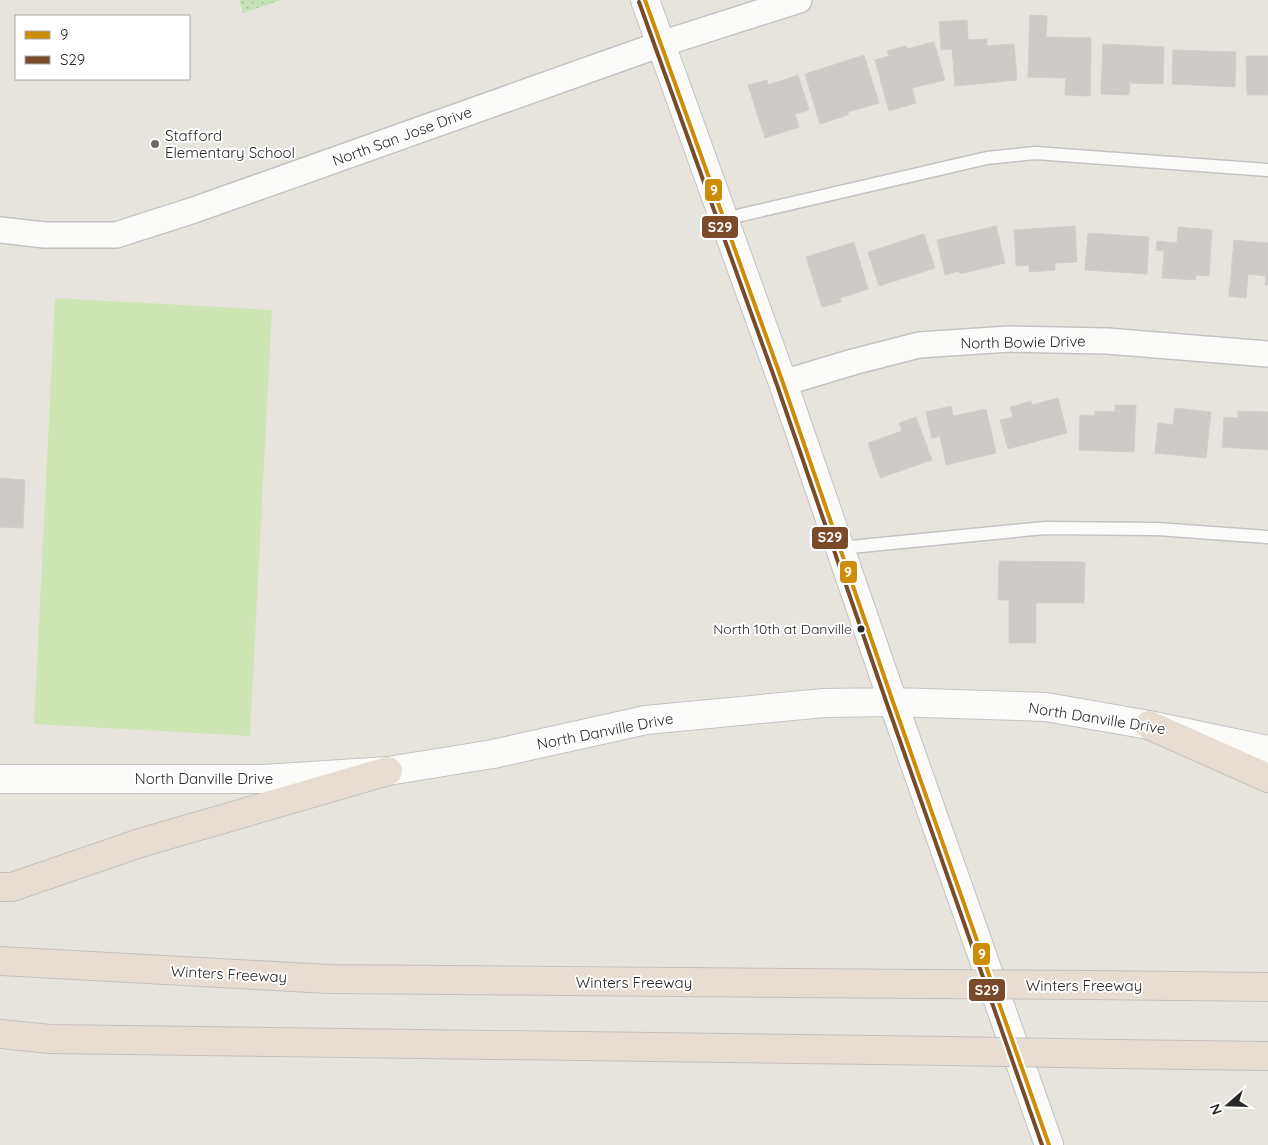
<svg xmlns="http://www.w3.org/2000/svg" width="1268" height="1145" font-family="Quicksand,sans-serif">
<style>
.park{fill:url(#park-dots)}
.pitch{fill:#cfe6b4}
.building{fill:#cdcbc7;stroke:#d2cfca}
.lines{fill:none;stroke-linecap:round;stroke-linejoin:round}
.service-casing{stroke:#c4c3c3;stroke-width:15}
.minor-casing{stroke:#c4c3c3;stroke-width:28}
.secondary-casing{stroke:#c4c3c3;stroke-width:30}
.motorway-casing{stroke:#c3c2c0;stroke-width:30}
.service{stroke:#fbfbfa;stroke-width:12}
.minor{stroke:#fbfbfa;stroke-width:25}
.secondary{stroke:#fbfbfa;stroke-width:28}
.motorway{stroke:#e8ddd2;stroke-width:28}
.motorway-bridge-casing{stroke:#c3c2c0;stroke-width:30;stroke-linecap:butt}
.motorway-bridge{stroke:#e8ddd2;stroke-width:28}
.bus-1-casing{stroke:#fff;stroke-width:8}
.bus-2-casing{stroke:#fff;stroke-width:8}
.bus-1{stroke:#ce8d08;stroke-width:4}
.bus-2{stroke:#7a4b2a;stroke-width:4}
.poi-dot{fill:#6b6a68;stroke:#fff;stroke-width:2}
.bus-dot{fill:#282828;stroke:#fff;stroke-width:2}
.labels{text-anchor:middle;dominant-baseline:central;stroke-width:4;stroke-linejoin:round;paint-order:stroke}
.bus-label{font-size:14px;fill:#282828;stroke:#fff;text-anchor:end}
.poi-label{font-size:15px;fill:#282828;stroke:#fff;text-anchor:start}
.street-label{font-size:15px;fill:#282828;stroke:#fff}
.line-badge{stroke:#fff;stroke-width:2}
.badge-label{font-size:14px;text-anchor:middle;font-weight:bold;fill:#fff}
</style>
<defs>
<pattern id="park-dots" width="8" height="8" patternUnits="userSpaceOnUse" patternTransform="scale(1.25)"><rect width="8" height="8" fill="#c5e2b6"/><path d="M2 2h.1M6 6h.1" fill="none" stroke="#a9c29c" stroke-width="1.8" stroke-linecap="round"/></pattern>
</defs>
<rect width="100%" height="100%" fill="#e7e4de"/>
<path class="park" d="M239 0H281L243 13Z"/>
<path class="pitch" d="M55 298 272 310 250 736 34 724Z"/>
<path class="building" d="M1030 15 1047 16 1046 37 1091 38 1090 96 1065 95 1066 78 1028 77Z
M967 20 968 40 987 39V46L1014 44 1017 80 955 86 952 49 941 50 939 22Z
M934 42 945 80 912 88 916 103 889 111 875 60 889 56 887 51 906 46 907 49Z
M1103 44 1164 47 1163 84 1130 83 1129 95 1101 94Z
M1173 50 1236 52 1235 87 1172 84Z
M864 55 879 103 848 112V115L820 124 805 74Z
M1246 56H1268V95H1247Z
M798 75 809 110 795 114 799 127 765 138 748 85 767 80 768 85Z
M996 226 1005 263 960 274 959 271 945 275 937 240Z
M1075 226 1077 262 1055 263V270L1029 272V265L1016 266 1014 230Z
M1178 227 1212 230 1209 276 1196 275 1195 280 1162 278 1164 251 1156 250 1157 241 1177 243Z
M1088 233 1149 237 1147 274 1085 270Z
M924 234 935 268 879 286 868 252Z
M1234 240 1268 243V285H1265L1266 276 1248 274 1246 298 1229 296Z
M854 242 868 289 840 298 841 302 822 307 806 257Z
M1058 398 1067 433 1008 449 1000 420 1013 417 1010 407 1031 401 1032 405Z
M1115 405H1136L1134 452 1079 450 1080 415 1095 416V411L1115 412Z
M951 406 953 416 986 409 996 453 946 465 940 436 932 438 926 412Z
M1175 408 1211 412 1206 458 1155 453 1158 423 1173 425Z
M1238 411 1268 412V450L1222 447 1224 417 1238 418Z
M916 417 932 460 880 478 868 443 902 431 899 423Z
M0 478 25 480 23 528 0 527Z
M999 561 1085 562 1084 603H1036V643H1009V600H998Z"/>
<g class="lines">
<g class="service-casing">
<path id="service" d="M724 219 987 158 1035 153 1268 170
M840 548 1045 528 1157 529 1268 537"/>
</g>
<g class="minor-casing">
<path id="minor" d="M0 230 45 235H116L194 210 661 44 799 0
M783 383 853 362 919 345 1009 339 1107 341 1268 354"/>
</g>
<g class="secondary-casing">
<path id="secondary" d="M645 0 783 383 893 702 1049 1145
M0 779H264L388 771 493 754 646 720 824 703 893 702 1046 707 1149 725 1268 750"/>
</g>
<g class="motorway-casing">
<path id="motorway" d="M1149 725 1268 778
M0 887H12L140 843 388 771
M0 961 329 979 925 984
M1090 985 1268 987
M0 1034 50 1039 950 1051
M1114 1054 1268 1056"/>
</g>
<use href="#service" class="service"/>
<use href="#minor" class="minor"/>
<use href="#secondary" class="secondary"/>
<use href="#motorway" class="motorway"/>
<g class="motorway-bridge-casing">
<path id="motorway-bridge" d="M925 984 1090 985
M950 1051 1114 1054"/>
</g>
<use href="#motorway-bridge" class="motorway-bridge"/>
<g class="bus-1-casing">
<path id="bus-1" d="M645 0 783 383 893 702 1049 1145"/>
</g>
<g class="bus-2-casing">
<path id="bus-2" d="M639 2 777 385 887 704 1042 1145"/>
</g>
<use href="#bus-1" class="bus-1"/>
<use href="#bus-2" class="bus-2"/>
</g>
<circle class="poi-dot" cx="155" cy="144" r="5"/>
<circle class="bus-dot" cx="861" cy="629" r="4.5"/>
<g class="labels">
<g class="bus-label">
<text x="852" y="629">North 10th at Danville</text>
</g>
<g class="poi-label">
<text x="165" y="135">Stafford<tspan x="165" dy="17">Elementary School</tspan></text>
</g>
<g class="street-label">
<text transform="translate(402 136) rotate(-20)">North San Jose Drive</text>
<text transform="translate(1023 342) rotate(-1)">North Bowie Drive</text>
<text transform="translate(1097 718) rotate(9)">North Danville Drive</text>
<text transform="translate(605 731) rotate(-11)">North Danville Drive</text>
<text x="204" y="778">North Danville Drive</text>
<text transform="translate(229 974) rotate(3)">Winters Freeway</text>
<text x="634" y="982">Winters Freeway</text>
<text x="1084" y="985">Winters Freeway</text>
</g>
</g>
<g class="line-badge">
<rect x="704" y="178" width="19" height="24" rx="5" fill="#ce8d08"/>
<rect x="701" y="215" width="38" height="24" rx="5" fill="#7a4b2a"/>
<rect x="811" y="526" width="38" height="24" rx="5" fill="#7a4b2a"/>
<rect x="839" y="560" width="19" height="24" rx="5" fill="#ce8d08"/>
<rect x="972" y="942" width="19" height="24" rx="5" fill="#ce8d08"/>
<rect x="968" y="978" width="38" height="24" rx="5" fill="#7a4b2a"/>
</g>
<g class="badge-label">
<text x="714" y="195">9</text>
<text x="720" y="232">S29</text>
<text x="830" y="542">S29</text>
<text x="848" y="577">9</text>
<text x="982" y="959">9</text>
<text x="987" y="995">S29</text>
</g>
<rect x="15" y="15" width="175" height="65" fill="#ffffff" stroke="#a9a9a9"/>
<rect x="25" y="31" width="25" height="8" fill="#ce8d08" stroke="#a9a9a9"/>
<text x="60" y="40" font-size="15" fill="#282828">9</text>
<rect x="25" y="56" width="25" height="8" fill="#7a4b2a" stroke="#a9a9a9"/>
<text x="60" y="65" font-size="15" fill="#282828">S29</text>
<g transform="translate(1228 1105) rotate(250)" stroke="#ffffff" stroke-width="4" paint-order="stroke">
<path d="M0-4L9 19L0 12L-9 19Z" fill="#282828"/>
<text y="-8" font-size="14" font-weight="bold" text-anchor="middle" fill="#282828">N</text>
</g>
</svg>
